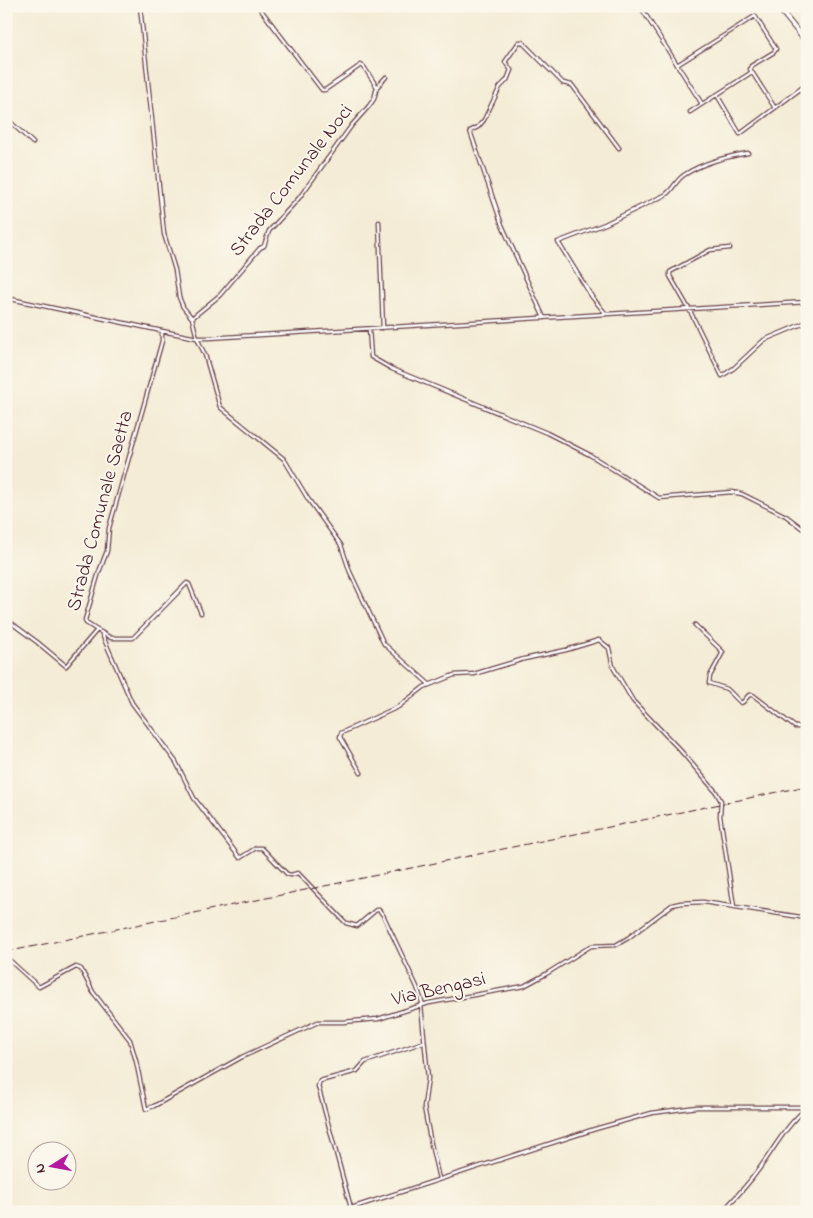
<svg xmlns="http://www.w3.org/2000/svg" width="813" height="1218" font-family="'Indie Flower',sans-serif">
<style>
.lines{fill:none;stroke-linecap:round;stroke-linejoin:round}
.minor-casing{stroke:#643e45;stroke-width:5}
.major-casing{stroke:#643e45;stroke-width:6}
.minor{stroke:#fff;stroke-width:2.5}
.major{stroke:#fff;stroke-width:4}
.rail{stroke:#4a1f2b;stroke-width:1;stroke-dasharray:8 4;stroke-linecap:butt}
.labels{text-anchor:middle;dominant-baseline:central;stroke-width:4;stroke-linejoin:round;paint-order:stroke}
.street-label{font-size:20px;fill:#4a1f2b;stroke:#fbf7ec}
</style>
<rect width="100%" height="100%" fill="#fbf7ec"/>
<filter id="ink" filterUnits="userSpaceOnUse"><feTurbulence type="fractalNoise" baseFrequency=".02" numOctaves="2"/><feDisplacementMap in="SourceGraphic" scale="10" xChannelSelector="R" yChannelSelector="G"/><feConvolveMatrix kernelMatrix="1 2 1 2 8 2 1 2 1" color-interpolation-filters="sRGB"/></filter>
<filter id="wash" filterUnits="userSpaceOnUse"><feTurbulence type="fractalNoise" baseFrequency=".0096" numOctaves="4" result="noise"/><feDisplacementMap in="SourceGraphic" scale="20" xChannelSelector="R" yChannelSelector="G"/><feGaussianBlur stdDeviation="1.12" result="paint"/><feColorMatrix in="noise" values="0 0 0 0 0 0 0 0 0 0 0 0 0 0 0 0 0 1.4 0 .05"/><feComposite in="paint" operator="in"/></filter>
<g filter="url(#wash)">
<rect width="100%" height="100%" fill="#f4ecd6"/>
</g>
<g filter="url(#ink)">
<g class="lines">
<g class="minor-casing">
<path id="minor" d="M140 6 164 234 175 270 179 297 183 307 192 318 197 338 205 355 220 407 284 459 308 499 341 545 350 572 384 644 429 684
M258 6 322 90H325L361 65 364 67 377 87
M640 6 702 104
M677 65 755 16 776 49 774 52 751 66 750 69 775 108
M717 95 740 134 807 84
M690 112 752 72
M6 118 33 143
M379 222 383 328
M730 248 710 250 670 272V276L689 309 722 376 734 368 764 340 807 322
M6 298 162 331 197 338H209L807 302
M606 314 592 297 558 242 605 224 665 195C673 190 676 180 684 175 704 162 726 157 748 153
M192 318 220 295 260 248 264 246 269 231 299 198 352 125 369 106 374 99 377 87 386 77
M544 318 502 225 470 131 478 127 484 120 500 87 507 80 511 70 505 62 519 42H522L563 83 572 85 619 148
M369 329 371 357 392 369 547 433 590 455 659 498 732 492 742 494 786 516 807 532
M6 619 37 642 66 666 97 630 86 623 85 620 99 572 107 551 109 528 162 341V331
M695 625 723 652 710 676 709 683 727 689 741 703 743 702 749 695H753L795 727H800L807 719
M97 630 111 638H133L187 583 189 584 201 613
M101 632 132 703 176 762 194 798 240 858 256 848H262L287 874 291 875 298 873 346 923 357 926 376 910H379L383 915 417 987 423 1005
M807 702V713
M361 773 340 737 341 733 398 707 424 687 454 675 474 674 524 659 566 650 599 640 609 648 613 667 633 701 680 750 716 792 721 801 720 816 734 907
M6 957 39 987 76 967 81 969 93 992 130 1040 136 1061 146 1109 154 1106 242 1057 318 1022H343L378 1019 429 1003 524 986 546 974 591 946 616 945 628 938 672 905 681 903 703 902 807 918
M421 1005 428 1078 424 1107 431 1144 439 1179
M351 1208 318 1086 320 1081 357 1071 365 1062 424 1042
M339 1212 595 1129 652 1113 697 1107H807
M722 1212C734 1199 746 1187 756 1173 773 1151 785 1126 807 1108"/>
</g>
<g class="major-casing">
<path id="major" d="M777 6 807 43"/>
</g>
<use href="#minor" class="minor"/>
<use href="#major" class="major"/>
<path class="rail" d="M6 952 807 786"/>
</g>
</g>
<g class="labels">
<g class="street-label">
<text transform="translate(292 181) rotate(-52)">Strada Comunale Noci</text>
<text transform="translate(101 511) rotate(-75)">Strada Comunale Saetta</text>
<text transform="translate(439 990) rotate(-13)">Via Bengasi</text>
</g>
</g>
<rect width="813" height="1218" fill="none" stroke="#fbf7ec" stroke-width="25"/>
<g transform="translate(52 1166) rotate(259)"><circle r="24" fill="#fbf7ec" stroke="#b4a19f"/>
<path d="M0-4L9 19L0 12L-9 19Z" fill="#b5179e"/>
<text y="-8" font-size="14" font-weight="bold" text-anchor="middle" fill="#4a1f2b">N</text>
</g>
</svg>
